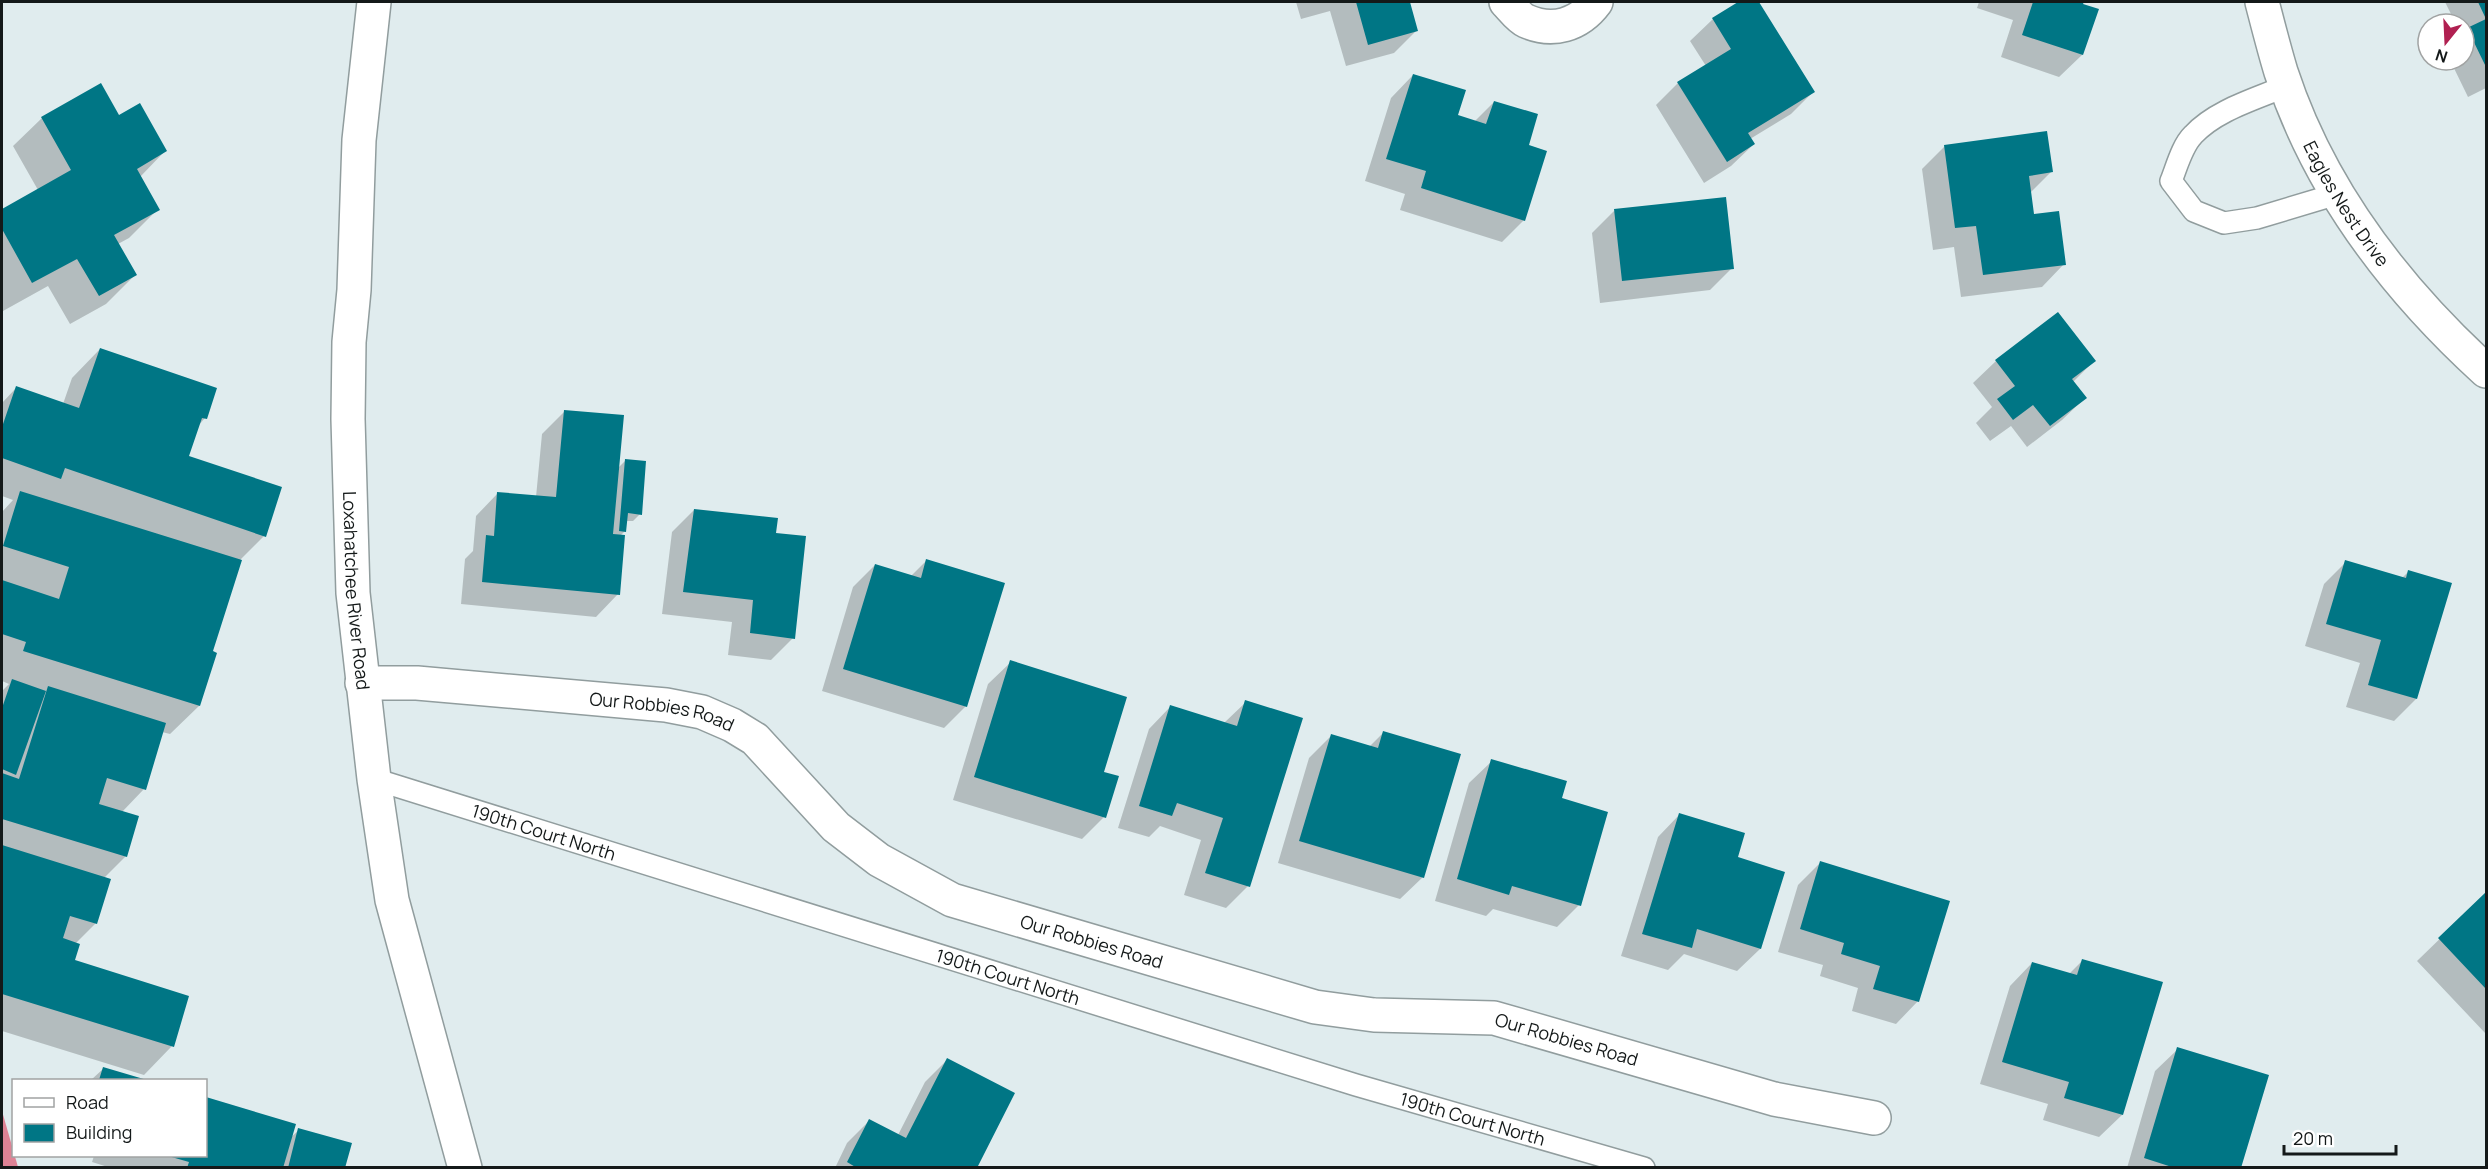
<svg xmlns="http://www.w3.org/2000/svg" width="2488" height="1169" font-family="Manrope,sans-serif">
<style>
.water{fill:#de8395}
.shadow{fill:#0003}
.building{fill:#007685}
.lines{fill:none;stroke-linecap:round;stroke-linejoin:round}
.lane-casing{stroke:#919d9e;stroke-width:24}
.street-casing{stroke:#919d9e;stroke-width:36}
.secondary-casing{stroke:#919d9e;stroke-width:36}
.lane{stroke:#fff;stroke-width:21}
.street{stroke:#fff;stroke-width:33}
.secondary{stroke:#fff;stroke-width:33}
.labels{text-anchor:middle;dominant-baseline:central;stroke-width:5;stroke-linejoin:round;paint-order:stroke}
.street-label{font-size:18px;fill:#141919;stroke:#fff}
</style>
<rect width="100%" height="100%" fill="#e0ecee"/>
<path class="water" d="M2 1111 18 1167H2Z"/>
<path class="shadow" d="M1296 2H1408L1416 31 1394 53 1346 66 1330 11 1301 19Z
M1741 2H1757L1813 92 1791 114 1750 139 1754 144 1731 166 1704 183 1656 105 1678 83 1706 66 1690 41 1713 19Z
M1979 2H2082L2081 5 2097 10 2082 55 2059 77 2001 57 2013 20 1977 8Z
M2445 2H2486V88L2468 97 2450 60H2464V24H2456Z
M1413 75 1456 116 1474 122 1494 102 1527 146 1524 220 1502 242 1400 210 1405 194 1365 181 1391 98Z
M119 117 165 151 140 177 158 209 129 238 118 244 135 275 106 304 70 324 48 286 3 311 2 307V210L38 190 13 146 42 118Z
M1945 146 2051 172 2030 193 2033 216 2064 264 2042 287 1961 297 1954 247 1933 250 1922 169Z
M1614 211 1732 268 1710 290 1600 303 1592 233Z
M2058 314 2094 361 2073 382 2085 398 2062 420 2027 447 2011 426 1990 441 1976 423 1992 407 1973 383 1996 361Z
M100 349 205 418 198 426 187 457 264 536 240 560 211 652 199 706 170 734 162 732 144 789 122 812 126 856 104 878 96 923 75 944 73 961 172 1046 144 1075 2 1031V691L9 684 2 681V512L13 500 2 496V403L16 388 63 404 72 378Z
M564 412 617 469 625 461 640 514 633 521H626L625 531 620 536 618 594 596 617 461 604 465 559 473 551 476 516 498 493 536 497 542 434Z
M694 510 793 638 771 660 728 655 732 622 662 614 672 532Z
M926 561 966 706 944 728 822 691 853 587 875 565 911 576Z
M2346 562 2402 578 2408 572 2416 699 2394 721 2346 707 2360 663 2305 646 2324 584Z
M1011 662 1102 773 1104 817 1082 839 953 800 988 684Z
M1246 702 1248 886 1226 908 1184 895 1201 840 1160 826 1149 837 1118 828 1149 729 1171 706 1224 723Z
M1384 732 1423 877 1400 899 1278 863 1309 758 1331 736 1369 747Z
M1492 761 1560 799 1579 905 1557 927 1493 909 1486 916 1435 901 1469 783Z
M1680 814 1736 858 1783 873 1760 949 1737 971 1684 954 1668 970 1621 956 1658 837Z
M1820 863 1918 1001 1896 1024 1852 1011 1858 988 1820 976 1823 965 1778 952 1798 885Z
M2486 894V1034L2417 961Z
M2083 960 2161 983 2122 1115 2099 1137 2043 1120 2048 1104 1980 1084 2010 986 2032 963 2069 974Z
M2178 1049 2240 1168H2127L2155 1071Z
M947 1060 975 1168H835L847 1143 869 1121 898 1135 925 1082Z
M103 1069 144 1080H91Z
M206 1099 294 1125 289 1139 299 1130 343 1168H111L92 1162 94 1156H206Z"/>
<path class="building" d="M1356 2H1410L1418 31 1368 45Z
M1738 2H1759L1815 92 1748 133 1755 144 1727 162 1677 82 1731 49 1712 18Z
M2033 2H2084L2083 4 2099 9 2083 55 2022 35Z
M2478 2H2486V67L2467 28 2486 19Z
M1413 74 1466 90 1458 115 1486 124 1494 101 1538 114 1529 145 1547 151 1525 221 1421 188 1426 171 1386 159Z
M101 83 119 115 140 103 167 151 137 169 160 210 114 235 137 275 99 296 77 259 32 283 2 229V209L71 170 41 117Z
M2047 131 2053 172 2029 176 2034 214 2059 211 2066 265 1983 275 1976 226 1955 228 1944 145Z
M1726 197 1734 269 1622 281 1614 209Z
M2058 312 2096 361 2072 379 2087 398 2050 426 2033 405 2013 420 1997 399 2015 386 1995 360Z
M100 348 217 388 207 419 202 418 189 456 282 487 266 537 65 468 61 479 2 458V427L16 386 79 408Z
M564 410 624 415 613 534 625 535 620 595 482 582 486 535 494 536 497 492 556 497Z
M625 459 646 461 642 515 628 513 626 532 619 531Z
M20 491 242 560 213 651 217 653 200 706 23 651 26 642 2 634V580L59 599 69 567 3 546Z
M694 509 778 518 776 533 806 536 795 639 750 633 753 600 683 592Z
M926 559 1005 583 967 707 843 669 875 564 921 578Z
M2345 560 2406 578 2408 570 2452 583 2417 699 2368 685 2381 640 2326 624Z
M1010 660 1127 697 1104 772 1119 776 1106 818 974 777Z
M12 679 46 691 16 775 2 769V708Z
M48 686 166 723 146 790 107 778 99 804 139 816 127 857 2 819V773L19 779Z
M1245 700 1303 718 1250 887 1205 873 1223 818 1177 803 1172 816 1139 806 1170 705 1237 726Z
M1383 731 1461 754 1424 878 1299 841 1331 734 1378 748Z
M1491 759 1567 781 1562 798 1608 812 1581 906 1512 886 1509 895 1457 879Z
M1679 813 1745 833 1738 857 1785 872 1761 949 1697 929 1692 948 1642 934Z
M2 845 111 879 97 924 70 916 63 938 80 944 75 960 189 996 174 1047 2 994Z
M1820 861 1950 901 1919 1002 1873 989 1880 966 1841 954 1844 943 1800 929Z
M2486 892V989L2438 938Z
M2082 959 2163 982 2123 1115 2064 1098 2069 1082 2002 1062 2032 962 2077 975Z
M2177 1047 2269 1075 2241 1168H2175L2144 1158Z
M947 1058 1015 1093 977 1168H857L847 1162 869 1119 906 1138Z
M103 1067 147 1080H99Z
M206 1097 296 1124 283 1168H187L189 1162 168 1156H206Z
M298 1128 352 1143 345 1168H288Z"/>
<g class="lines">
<g class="lane-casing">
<g id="lane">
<path d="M2286 86C2256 99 2216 110 2193 135 2182 146 2177 166 2171 181L2194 211 2224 223 2257 218 2337 194"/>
<path id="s1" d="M374 779 1356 1085 1644 1168"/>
</g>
</g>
<g class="street-casing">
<g id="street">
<path d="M1506 2C1511 7 1519 18 1526 21 1553 33 1579 25 1596 2"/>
<path id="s2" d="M2262 2C2268 25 2274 49 2281 72 2320 191 2395 288 2486 371"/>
<path id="s3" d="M362 683H417L666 705 702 712 732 725 755 739 836 827 879 860 952 900 1315 1007 1374 1015 1494 1018 1774 1099 1874 1118"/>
</g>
</g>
<g class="secondary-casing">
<g id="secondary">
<path id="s4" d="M374 2 359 140 354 290 349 342 348 419 353 593 374 779 392 900 465 1168"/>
</g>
</g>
<use href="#lane" class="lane"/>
<use href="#street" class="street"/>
<use href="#secondary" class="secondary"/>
</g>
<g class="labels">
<g class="street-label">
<text stroke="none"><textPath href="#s2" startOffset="220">Eagles Nest Drive</textPath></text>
<text stroke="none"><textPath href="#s4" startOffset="590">Loxahatchee River Road</textPath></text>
<text stroke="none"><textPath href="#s3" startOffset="302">Our Robbies Road</textPath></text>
<text stroke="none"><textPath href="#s1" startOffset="178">190th Court North</textPath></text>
<text stroke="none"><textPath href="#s3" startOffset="804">Our Robbies Road</textPath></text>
<text stroke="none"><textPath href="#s1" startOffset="664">190th Court North</textPath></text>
<text stroke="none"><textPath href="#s3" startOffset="1292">Our Robbies Road</textPath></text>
<text stroke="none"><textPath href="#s1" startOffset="1150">190th Court North</textPath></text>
</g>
</g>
<rect width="2488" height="1169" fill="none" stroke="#141919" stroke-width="6"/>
<rect x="12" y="1079" width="195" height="78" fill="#ffffff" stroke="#a1a3a3" stroke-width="1.5"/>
<rect x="24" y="1098" width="30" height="9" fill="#ffffff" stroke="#a1a3a3" stroke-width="1.5"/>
<text x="66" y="1109" font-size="18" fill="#141919">Road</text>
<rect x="24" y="1124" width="30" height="18" fill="#007685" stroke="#a1a3a3" stroke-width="1.5"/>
<text x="66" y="1139" font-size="18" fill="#141919">Building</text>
<g transform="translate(2446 42) rotate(198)"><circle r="28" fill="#ffffff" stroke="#a1a3a3" stroke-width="1.5"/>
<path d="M0-4.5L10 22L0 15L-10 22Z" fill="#b02051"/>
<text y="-9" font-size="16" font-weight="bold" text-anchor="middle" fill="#141919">N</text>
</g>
<path d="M2284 1145v9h112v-9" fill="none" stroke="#141919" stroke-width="3"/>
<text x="2293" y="1145" font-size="18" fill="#141919" stroke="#ffffff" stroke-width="4.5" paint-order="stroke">20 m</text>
</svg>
